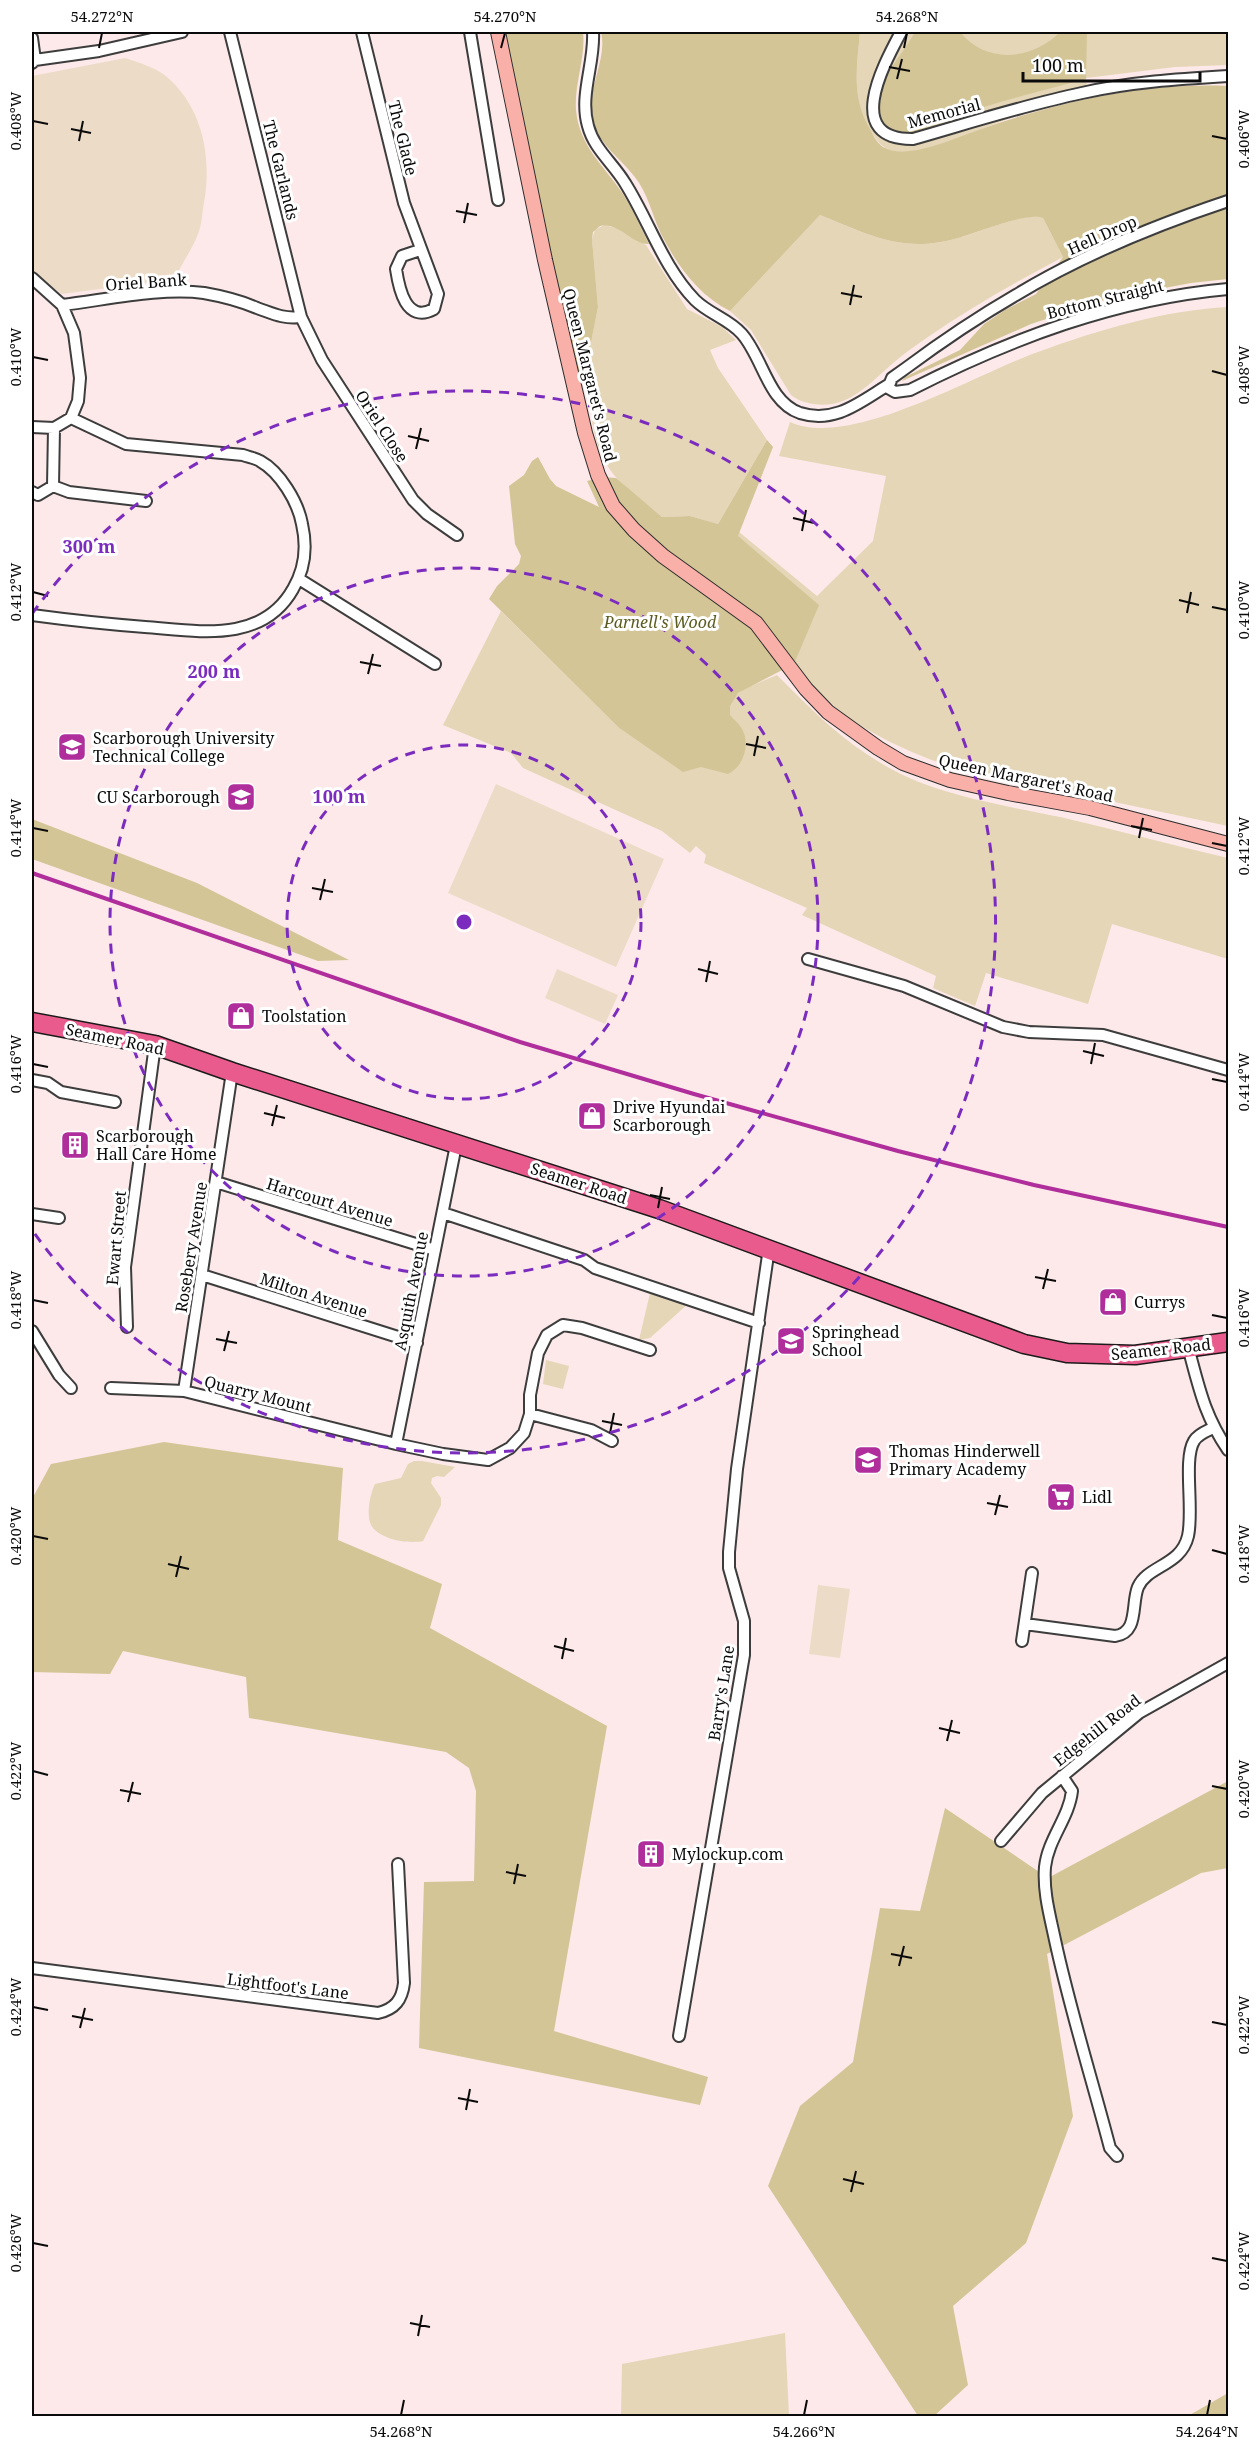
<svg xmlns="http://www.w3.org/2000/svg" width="1260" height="2448" font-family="'Noto Serif',serif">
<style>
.green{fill:#e4d6b6}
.forest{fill:#d4c597}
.pitch{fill:#ecdcc7}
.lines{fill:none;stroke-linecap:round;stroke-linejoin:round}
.street-casing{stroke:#3d3d3d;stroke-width:14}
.secondary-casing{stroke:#2c2c2c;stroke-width:16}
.highway-casing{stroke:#1b1b1b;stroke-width:21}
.street{stroke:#fff;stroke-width:10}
.secondary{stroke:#f9b0a9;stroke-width:14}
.highway{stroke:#e95b8c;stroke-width:18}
.rail{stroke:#af2e9b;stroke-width:4}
.ticks{fill:none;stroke:#0a0a0a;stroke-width:2}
.ring{fill:none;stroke:#7b2cbf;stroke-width:3;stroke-dasharray:10 8}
.labels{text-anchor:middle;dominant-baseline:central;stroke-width:6;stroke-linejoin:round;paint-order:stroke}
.street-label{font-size:16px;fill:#0a0a0a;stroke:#fff}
.park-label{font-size:16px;font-style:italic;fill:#5c5c21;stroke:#fff}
.poi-label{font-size:16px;fill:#0a0a0a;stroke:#fff;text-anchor:start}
.centre{fill:#7b2cbf;stroke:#fff;stroke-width:3}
.ring-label{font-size:18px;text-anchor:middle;font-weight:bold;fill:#7b2cbf;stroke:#fff;stroke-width:6;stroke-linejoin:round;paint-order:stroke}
.neatline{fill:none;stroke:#0a0a0a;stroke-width:2}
.ticks-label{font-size:15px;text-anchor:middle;fill:#0a0a0a}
</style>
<rect width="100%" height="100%" fill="#fde9e9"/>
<path class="green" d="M860 32H1228V65L1175 67 1086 78 1088 98C1061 105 1033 110 1008 119 976 130 927 157 893 151 882 149 876 139 870 130 851 97 857 68 860 32Z
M820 215C869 235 904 254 958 238 984 231 1011 217 1039 216L1043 218 1063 257C1016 282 971 307 928 337 918 344 907 351 898 359 880 373 865 392 843 401 828 407 804 406 791 395L751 330 730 311Z
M604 225 621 229 646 245 687 309 722 327 736 340 710 350 718 368 767 440 718 524 690 516 662 517C623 484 601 475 592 421L604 417 593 375 584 377 598 307 592 239 595 230Z
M1228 307V826L958 769C896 749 834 719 795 665 788 655 783 640 778 628 765 597 751 566 738 536L739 532 817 596 873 541 886 476 779 456 790 422C850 450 978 373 1038 352 1098 330 1165 310 1228 307Z
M501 611 618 727 728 700 746 688 777 675C816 715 854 752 905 776 950 797 1011 807 1060 817 1116 830 1172 845 1228 858V959L1112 924 1088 1004 986 973 975 1006 933 988 936 976 802 915 807 908 704 863 706 855 696 846 690 853 662 831 523 768 511 753 443 725Z
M650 1293 689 1303 650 1338 639 1340Z
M546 1360 569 1366 563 1389 543 1384Z
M414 1461H422L455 1467 444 1477 437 1476 432 1478 431 1483 441 1498V1505L423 1541C408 1544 380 1540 371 1525 366 1514 370 1494 375 1484L401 1478 408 1464Z
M785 2333 789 2416H621L622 2364Z"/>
<path class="forest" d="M504 32H583C586 57 574 84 576 110 579 146 605 167 623 194 633 210 641 228 649 244 632 245 620 222 600 226L593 232 592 239 598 307 583 383 579 378 542 219Z
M601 32H860C857 67 851 97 870 129 873 135 877 143 883 147 901 158 936 146 954 139 1041 106 1135 82 1228 86V279L1191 283 1111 298 1031 324 902 381 905 377 960 350 984 324 1005 310 1036 294 1063 257 1043 218C1029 211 976 233 958 238 903 254 870 235 820 215L730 311C698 295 677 265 661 234 652 215 648 193 634 176 621 159 599 144 593 122 585 89 608 60 601 32Z
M915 32H960C987 65 1032 60 1060 32H1087L1086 79C1047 89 1009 99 971 111 953 117 921 135 902 133 893 132 880 122 878 113 874 83 902 56 915 32Z
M767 440 773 447 738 536 819 605 794 664 738 693 730 706V715C734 720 740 724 743 731 750 746 743 767 728 774L701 767 683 772 618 727 489 599 497 586 519 564 521 556 515 544 509 486 524 475 532 461 538 457 550 479 556 486 599 507 587 481 603 477 616 478 662 517 690 516 718 524Z
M32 819 197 883 349 960 318 961 32 859Z
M164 1442 343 1468 338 1540 442 1584 430 1628 607 1726 554 2031 708 2077 700 2105 419 2048 424 1882 474 1881 476 1791 469 1768 446 1752 249 1718 246 1677 123 1651 110 1674 32 1672V1499L51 1464Z
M1228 1781V1868L1201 1873 1047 1954 1073 2116 1026 2243 953 2306 968 2385 934 2416H918L768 2186 800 2106 853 2062 880 1908 920 1911 945 1808 1048 1878Z
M1228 2393V2416H1188Z"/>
<path class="pitch" d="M125 58C140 63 155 67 167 77 203 108 212 158 204 203 202 213 202 225 198 234 192 250 181 264 175 279L62 294 32 272V76Z
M496 784 664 859 616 967 448 893Z
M557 969 618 995 605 1024 545 998Z
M818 1585 850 1589 840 1658 809 1654Z"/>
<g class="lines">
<g class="street-casing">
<path id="street" d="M230 32 301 317 322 360 413 500 427 514 457 535
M362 32 404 203 438 294 434 309C406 324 399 289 396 269L402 256 420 250
M470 32 498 200
M593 32C595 63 579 95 588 126 594 149 613 163 625 183 649 221 663 267 695 300 709 314 729 319 742 334 763 358 768 402 800 413 835 424 860 402 888 385
M901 32C884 64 842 140 913 139 969 123 1025 105 1082 93 1130 82 1179 79 1228 76
M32 38 35 60
M32 63 35 60 99 51 182 32
M1228 201C1156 225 1082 255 1016 295 978 317 941 342 906 368L892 378 888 388 895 392 910 390C1010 339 1116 299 1228 289
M32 278 62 305 74 333 80 378 78 401 71 418
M62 305C105 300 162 287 204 293 221 296 241 301 257 308 274 314 283 319 301 317
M32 427 54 428 71 418
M53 486 69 492 146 501
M32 492 38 495 53 486 54 428
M299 579 435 664
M32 615C69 620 107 624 145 627 198 631 262 644 293 589 305 569 307 546 302 524 298 502 280 472 260 461 255 458 248 457 243 455L126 444 71 418
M808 959 904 986 1003 1027 1029 1032 1103 1035 1228 1070
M32 1080 48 1083 61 1092 115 1102
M216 1182 435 1250
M443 1213 584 1260 595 1268 759 1323
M32 1214 59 1218
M202 1275 417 1343
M127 1327 125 1267 155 1045
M32 1331 59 1375 71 1388
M1188 1347C1199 1387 1204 1415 1228 1450
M111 1388 184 1391 396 1444 443 1454 488 1460 510 1448 524 1433 530 1414V1395L538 1353 547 1335 563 1325 582 1328 650 1350
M184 1391 232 1072
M530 1414 591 1430 612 1441
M396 1444 456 1145
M1025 1624 1115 1636C1139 1633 1131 1604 1138 1587 1148 1565 1181 1566 1188 1536 1194 1510 1183 1459 1194 1441 1198 1434 1207 1431 1213 1428
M1022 1641 1032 1573
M1062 1776 1072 1791C1069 1818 1048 1839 1045 1867 1043 1892 1050 1916 1055 1940 1070 2010 1092 2079 1110 2148L1117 2156
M1001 1841 1042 1793 1139 1713 1228 1663
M32 1968 378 2013C395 2009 402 2000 404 1983L398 1864
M679 2036 744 1655V1621L729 1568V1552L737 1469 769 1248"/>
</g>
<g class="secondary-casing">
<path id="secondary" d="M498 32 545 260 585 433 598 475 613 506 634 530 663 556 756 623 806 689 828 712 878 748 903 763 950 780 1008 793 1090 808 1228 844"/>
</g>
<g class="highway-casing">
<path id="highway" d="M32 1022 155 1045 232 1072 659 1209 1024 1344 1067 1353 1135 1355 1228 1342"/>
</g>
<use href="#street" class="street"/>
<use href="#secondary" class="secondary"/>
<use href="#highway" class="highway"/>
<path class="rail" d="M32 873 520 1042 694 1094 898 1151 1034 1185 1228 1227"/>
</g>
<path class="ticks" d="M99 48 102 33M501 48 505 33M904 48 907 33M889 67 910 71M897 79 902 59M33 121 48 124M71 129 91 133M1212 136 1227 139M79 141 83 121M456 211 477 215M464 223 468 203M841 293 862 297M850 305 854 285M33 357 48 360M1212 371 1227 375M408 436 429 441M416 449 421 428M793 518 814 523M802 531 806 510M33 592 48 596M1179 600 1199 605M1212 607 1227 610M1187 613 1191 592M360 662 381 666M368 674 373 654M746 744 766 748M754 756 758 736M1131 826 1152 830M33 828 48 831M1139 838 1143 818M1212 843 1227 846M312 888 333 892M320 900 325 879M698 969 718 974M706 982 710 961M1083 1051 1104 1056M33 1064 48 1067M1091 1064 1095 1043M1212 1079 1227 1082M264 1113 285 1118M272 1126 277 1105M650 1195 670 1199M658 1208 662 1187M1035 1277 1056 1281M1043 1289 1048 1269M33 1300 48 1303M1212 1315 1227 1318M216 1339 237 1343M224 1351 229 1331M602 1421 622 1425M610 1433 614 1413M987 1503 1008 1507M995 1515 1000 1495M33 1536 48 1539M1212 1550 1227 1554M168 1564 189 1569M176 1577 181 1556M554 1646 574 1651M562 1659 566 1638M939 1728 960 1733M947 1741 952 1720M33 1771 48 1775M1212 1786 1227 1789M120 1790 141 1794M128 1802 133 1782M506 1872 526 1876M514 1884 518 1864M891 1954 912 1958M899 1966 904 1946M33 2007 48 2010M72 2016 93 2020M1212 2022 1227 2025M80 2028 85 2008M458 2098 478 2102M466 2110 470 2089M843 2179 864 2184M851 2192 856 2171M33 2243 48 2246M1212 2258 1227 2261M410 2323 430 2327M418 2336 422 2315M401 2415 404 2400M804 2415 807 2400M1207 2415 1210 2400"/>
<g class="ring">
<circle cx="464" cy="922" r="177"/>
<circle cx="464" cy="922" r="354"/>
<path d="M32 614A531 531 0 1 1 32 1230"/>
</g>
<defs>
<g id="school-square" transform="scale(1.5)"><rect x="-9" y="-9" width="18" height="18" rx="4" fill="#af2e9b" stroke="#fff"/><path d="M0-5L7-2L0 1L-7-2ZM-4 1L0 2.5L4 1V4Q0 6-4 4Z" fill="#fff"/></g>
<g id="university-square" transform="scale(1.5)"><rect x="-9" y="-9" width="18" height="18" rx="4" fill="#af2e9b" stroke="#fff"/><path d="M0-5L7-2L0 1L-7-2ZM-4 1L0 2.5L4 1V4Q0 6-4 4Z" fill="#fff"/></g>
<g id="shop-square" transform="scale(1.5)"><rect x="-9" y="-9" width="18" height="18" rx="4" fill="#af2e9b" stroke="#fff"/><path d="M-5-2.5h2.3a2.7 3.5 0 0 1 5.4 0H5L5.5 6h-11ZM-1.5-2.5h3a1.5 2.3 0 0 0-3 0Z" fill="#fff"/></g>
<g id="building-square" transform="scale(1.5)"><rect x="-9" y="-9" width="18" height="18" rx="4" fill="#af2e9b" stroke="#fff"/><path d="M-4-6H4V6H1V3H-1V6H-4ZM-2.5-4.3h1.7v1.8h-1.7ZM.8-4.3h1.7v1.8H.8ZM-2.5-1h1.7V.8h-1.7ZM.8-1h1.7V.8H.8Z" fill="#fff"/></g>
<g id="supermarket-square" transform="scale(1.5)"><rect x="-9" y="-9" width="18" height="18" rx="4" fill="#af2e9b" stroke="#fff"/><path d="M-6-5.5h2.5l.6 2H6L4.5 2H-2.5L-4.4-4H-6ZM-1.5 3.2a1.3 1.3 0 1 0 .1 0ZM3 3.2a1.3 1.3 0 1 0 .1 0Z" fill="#fff"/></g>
</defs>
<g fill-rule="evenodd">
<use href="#school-square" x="72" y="747"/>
<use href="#university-square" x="241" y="797"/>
<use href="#shop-square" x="241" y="1016"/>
<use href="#shop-square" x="592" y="1116"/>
<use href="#building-square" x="75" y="1145"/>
<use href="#shop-square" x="1113" y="1302"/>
<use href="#school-square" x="791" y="1341"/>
<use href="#school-square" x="868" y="1460"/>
<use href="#supermarket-square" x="1061" y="1497"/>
<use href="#building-square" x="651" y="1854"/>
</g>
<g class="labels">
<g class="street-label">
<text transform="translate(944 113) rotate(-15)">Memorial</text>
<text transform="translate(403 138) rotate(76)">The Glade</text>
<text transform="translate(281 170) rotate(76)">The Garlands</text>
<text transform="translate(1102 235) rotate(-24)">Hell Drop</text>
<text transform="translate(146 282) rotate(-4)">Oriel Bank</text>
<text transform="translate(1105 299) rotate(-14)">Bottom Straight</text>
<text transform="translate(590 375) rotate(76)">Queen Margaret's Road</text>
<text transform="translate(382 426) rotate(57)">Oriel Close</text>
<text transform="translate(1026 778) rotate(12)">Queen Margaret's Road</text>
<text transform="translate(115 1039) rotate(12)">Seamer Road</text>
<text transform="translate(579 1183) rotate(18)">Seamer Road</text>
<text transform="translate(330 1202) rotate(17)">Harcourt Avenue</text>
<text transform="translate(116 1238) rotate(-85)">Ewart Street</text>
<text transform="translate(191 1247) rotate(-81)">Rosebery Avenue</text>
<text transform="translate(411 1291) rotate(-79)">Asquith Avenue</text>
<text transform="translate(314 1295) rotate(18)">Milton Avenue</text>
<text transform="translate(1161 1349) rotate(-6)">Seamer Road</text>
<text transform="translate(258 1394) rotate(14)">Quarry Mount</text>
<text transform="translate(721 1693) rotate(-81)">Barry's Lane</text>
<text transform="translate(1097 1730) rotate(-38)">Edgehill Road</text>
<text transform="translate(288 1986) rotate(7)">Lightfoot's Lane</text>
</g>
<g class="park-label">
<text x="660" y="622">Parnell's Wood</text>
</g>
<g class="poi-label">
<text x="93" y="738">Scarborough University<tspan x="93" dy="18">Technical College</tspan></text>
<text x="220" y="797" text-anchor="end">CU Scarborough</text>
<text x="262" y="1016">Toolstation</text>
<text x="613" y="1107">Drive Hyundai<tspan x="613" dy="18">Scarborough</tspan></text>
<text x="96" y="1136">Scarborough<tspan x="96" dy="18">Hall Care Home</tspan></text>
<text x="1134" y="1302">Currys</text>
<text x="812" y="1332">Springhead<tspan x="812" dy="18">School</tspan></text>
<text x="889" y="1451">Thomas Hinderwell<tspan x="889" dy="18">Primary Academy</tspan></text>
<text x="1082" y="1497">Lidl</text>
<text x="672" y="1854">Mylockup.com</text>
</g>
</g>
<circle cx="464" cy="922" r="9" class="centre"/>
<g class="ring-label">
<text x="89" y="553">300 m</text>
<text x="214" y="678">200 m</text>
<text x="339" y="803">100 m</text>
</g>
<rect width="1260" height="2448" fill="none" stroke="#ffffff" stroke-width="66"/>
<path d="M1023 72v9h177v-9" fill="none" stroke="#0a0a0a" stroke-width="3"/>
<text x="1032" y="72" font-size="18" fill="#0a0a0a" stroke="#ffffff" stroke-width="4.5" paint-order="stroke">100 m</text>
<rect x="33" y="33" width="1194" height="2382" class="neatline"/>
<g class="ticks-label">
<text x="102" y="22">54.272°N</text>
<text x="505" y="22">54.270°N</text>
<text x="907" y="22">54.268°N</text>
<text transform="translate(16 121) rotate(-90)" y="5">0.408°W</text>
<text transform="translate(1244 139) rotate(-90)" y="5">0.406°W</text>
<text transform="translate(16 357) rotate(-90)" y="5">0.410°W</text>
<text transform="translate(1244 375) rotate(-90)" y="5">0.408°W</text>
<text transform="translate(16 592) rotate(-90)" y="5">0.412°W</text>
<text transform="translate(1244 610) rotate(-90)" y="5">0.410°W</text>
<text transform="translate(16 828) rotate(-90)" y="5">0.414°W</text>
<text transform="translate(1244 846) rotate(-90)" y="5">0.412°W</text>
<text transform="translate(16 1064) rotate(-90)" y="5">0.416°W</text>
<text transform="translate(1244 1082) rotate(-90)" y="5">0.414°W</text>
<text transform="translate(16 1300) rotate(-90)" y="5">0.418°W</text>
<text transform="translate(1244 1318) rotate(-90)" y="5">0.416°W</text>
<text transform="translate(16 1536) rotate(-90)" y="5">0.420°W</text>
<text transform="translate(1244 1554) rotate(-90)" y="5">0.418°W</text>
<text transform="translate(16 1771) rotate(-90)" y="5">0.422°W</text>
<text transform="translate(1244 1789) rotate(-90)" y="5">0.420°W</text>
<text transform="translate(16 2007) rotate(-90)" y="5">0.424°W</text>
<text transform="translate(1244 2025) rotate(-90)" y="5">0.422°W</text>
<text transform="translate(16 2243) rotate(-90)" y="5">0.426°W</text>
<text transform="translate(1244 2261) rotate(-90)" y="5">0.424°W</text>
<text x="401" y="2437">54.268°N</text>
<text x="804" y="2437">54.266°N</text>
<text x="1207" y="2437">54.264°N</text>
</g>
</svg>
